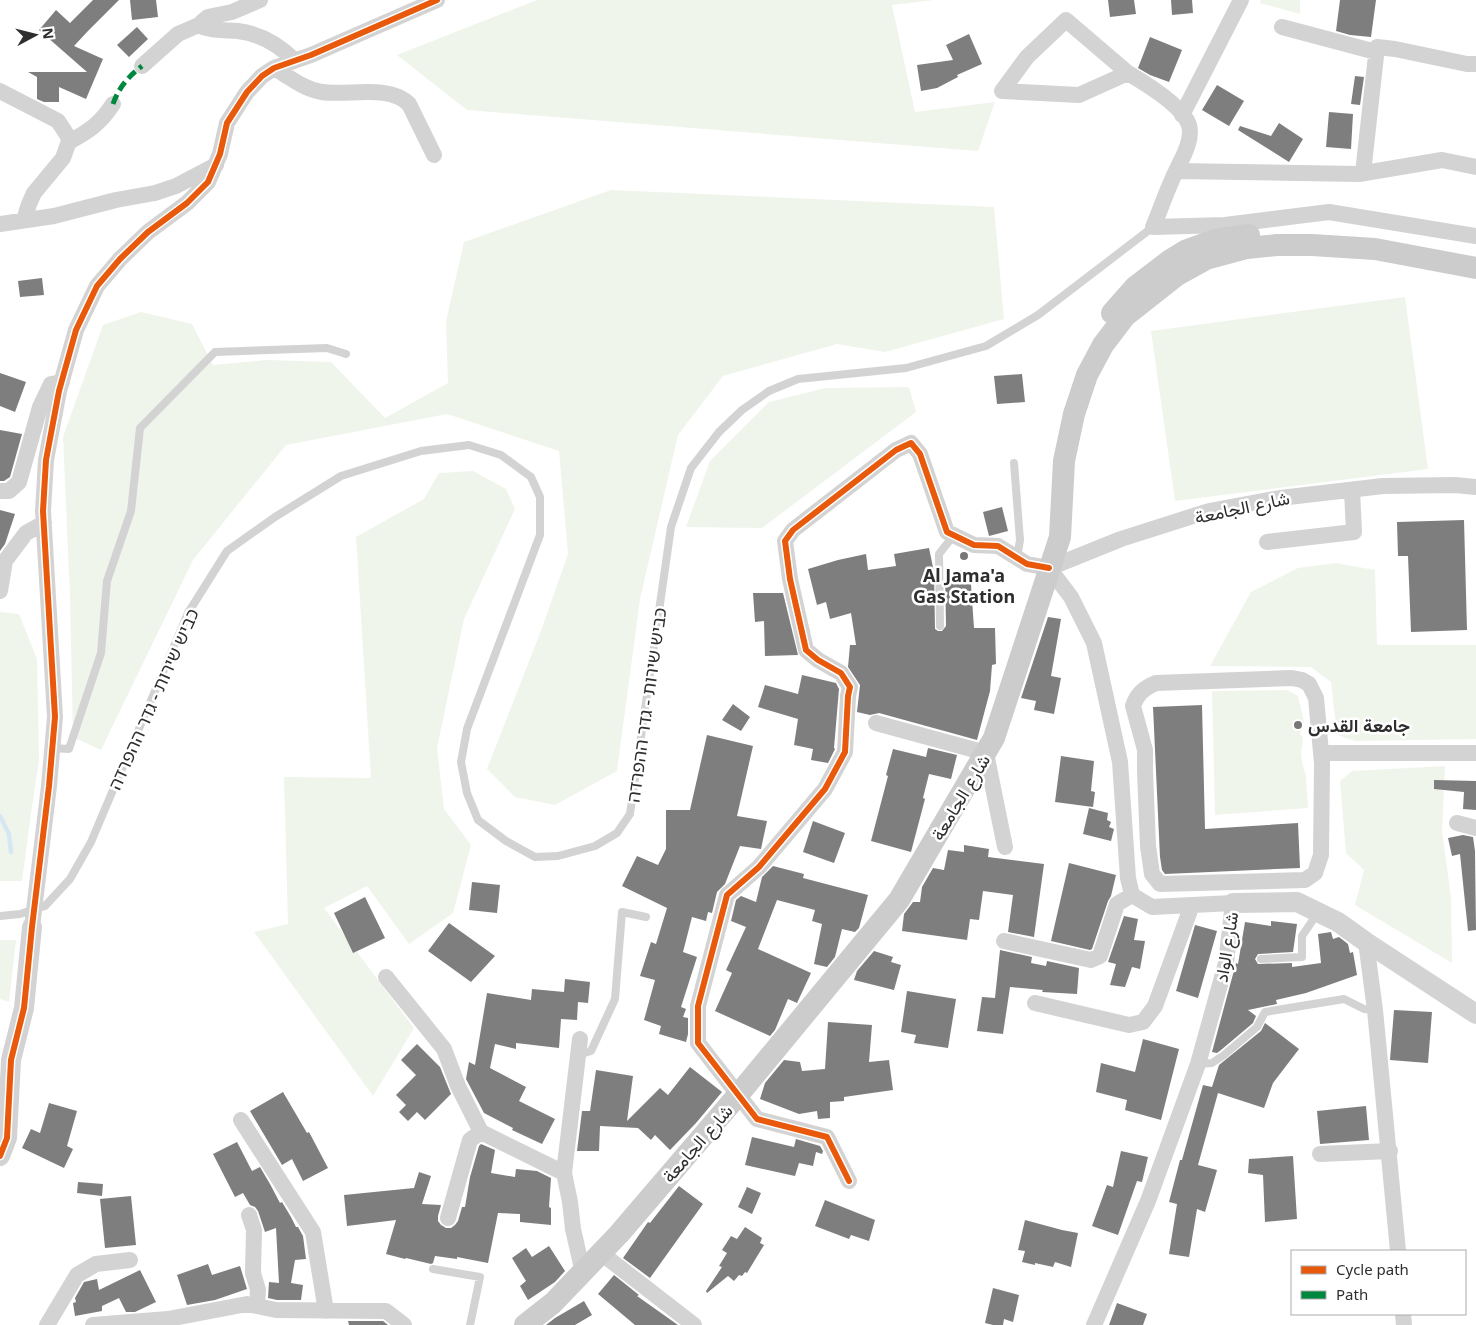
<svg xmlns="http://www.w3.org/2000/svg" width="1476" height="1325" font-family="'Noto Sans',Vazirmatn,'Noto Sans Hebrew',sans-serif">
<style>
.green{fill:#f0f5eb}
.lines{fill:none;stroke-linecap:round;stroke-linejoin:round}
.stream{stroke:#d7e6f3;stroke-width:4.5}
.building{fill:#7e7e7e}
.service{stroke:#d3d3d3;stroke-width:8}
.minor{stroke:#d3d3d3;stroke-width:16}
.tertiary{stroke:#d3d3d3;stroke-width:20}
.secondary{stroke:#ccc;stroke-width:22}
.quiet{stroke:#00873e;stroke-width:5;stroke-dasharray:10 5;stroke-linecap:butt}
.cycleway-casing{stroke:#fff;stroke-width:9}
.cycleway{stroke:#e8590c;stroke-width:6}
.poi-dot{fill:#777;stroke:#fff;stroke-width:2}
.labels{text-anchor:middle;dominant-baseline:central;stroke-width:5;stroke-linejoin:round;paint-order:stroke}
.street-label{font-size:18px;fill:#2e2e2e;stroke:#fff}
.poi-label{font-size:18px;font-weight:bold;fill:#2e2e2e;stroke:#fff}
</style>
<rect width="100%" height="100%" fill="#fff"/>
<path class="green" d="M537 0H934L892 5 915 112 995 102 978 151 467 110 397 55Z
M1261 0H1300V14L1260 3Z
M611 190 994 207 1004 319 885 352 837 344 723 376 678 435 640 599 617 771 555 805 515 797 487 769 542 628 568 554 559 451 447 414 286 445 193 560 101 750 73 737 70 597 63 437 103 325 141 312 192 324 213 365 266 360 331 362 385 418 448 383 446 321 464 242Z
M1405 297 1428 469 1175 501 1151 331Z
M909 387 916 412 762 528 686 527 710 461 769 402 826 388Z
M473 471 506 489 515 509 464 619 437 748 444 809 471 845 453 913 409 944 367 886 324 908 414 1028 373 1096 254 932 288 924 284 777 371 778 356 537 424 499 439 473Z
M1336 563 1375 570 1377 645H1476V739L1355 741 1337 735 1331 682 1311 667 1210 666 1251 592 1298 568Z
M0 612 19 614 37 659 39 760 31 814 22 881H0Z
M1287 690 1298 696 1304 722 1300 735 1303 737 1301 754 1302 763 1306 776 1308 808 1215 815 1212 691Z
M1445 766 1442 831 1451 897 1452 963 1355 905 1364 870 1346 853 1340 781 1352 771Z
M0 940H16L9 1002 0 999Z"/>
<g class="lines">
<path class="stream" d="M0 816 9 834 11 852"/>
</g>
<path class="building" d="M93 0H119L87 32 74 46 103 59 86 99 59 87V102H44L37 99V77L28 72H87L39 30 56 10 70 23Z
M130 0H156L158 17 132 20Z
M1108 0H1134L1136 14 1110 17Z
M1171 0H1192L1193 13 1172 15Z
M1340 0H1376L1371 37 1350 35 1336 31Z
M137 27 148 39 129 57 117 45Z
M969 34 982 64 957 75 958 77 937 88 921 91 917 65 953 60 946 45Z
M1150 37 1182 50 1169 82 1150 75 1138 68Z
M1355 76 1364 77 1360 105 1351 104Z
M1217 85 1244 101 1229 126 1202 110Z
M1329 112 1353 114 1351 149 1326 147Z
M1279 123 1303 139 1289 162 1238 130 1240 126 1271 136Z
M42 278 44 295 20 297 18 281Z
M0 373 26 382 15 412 0 406Z
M1022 374 1025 402 997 404 994 376Z
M0 430 22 434 10 477 4 481H0Z
M1002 507 1008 531 989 536 983 512Z
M0 510 15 514 5 544 0 551Z
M1464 520 1467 630 1411 632 1408 556H1398L1397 522Z
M929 548 934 572 935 629 938 631H942L946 626 945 571 970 570 974 628H995L996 664 992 665 990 691 977 740 879 713 870 715 857 712 860 685 848 667 850 645H856L851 613 830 619 826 602 817 605 808 569 838 560 866 554 868 570 896 566 894 554Z
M753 593H783L798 655 765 656 764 621 755 622Z
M1048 617 1061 619 1051 676 1061 678 1054 714 1034 710 1036 701 1021 698Z
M802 675 836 683 839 689 834 748 835 749 828 763 811 760 813 749 794 745 798 719 758 707 765 685 798 694Z
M733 704 750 717 741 731 722 720Z
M1202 705 1205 829 1298 823 1300 868 1165 874 1162 870 1160 857 1153 707Z
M707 735 753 746 737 816 767 821 761 849 740 846 725 884 717 892 712 913 708 912 706 921 692 917 683 952 697 957 681 1007 686 1009 683 1017 688 1018V1034L686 1042 659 1034 661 1026 644 1020 655 980 640 976 651 942 656 944 667 908 622 886 637 856 658 865 666 849V810H690Z
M928 748 957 755 951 779 929 774 923 798 925 799 911 852 871 841 888 776 886 775 893 749 926 757Z
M1061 756 1094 761 1091 791 1095 792 1093 807 1055 802Z
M1434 780 1476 781V810L1463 809 1464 792 1434 789Z
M1089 808 1108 813 1107 820 1111 822 1109 827 1114 829 1111 841 1083 834Z
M813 821 845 833 834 863 803 852Z
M1463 835 1473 837 1475 851 1476 930 1468 931 1460 854 1452 856 1448 838Z
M964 845 989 849 988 857 1044 864 1034 937 1008 932 1013 895 983 891 979 920 970 919 967 940 902 931 904 914 913 902H920L922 887 933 868 944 870 948 850 964 852Z
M1069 863 1116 875 1111 896 1108 901 1092 949 1090 950 1051 941Z
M773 866 804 874 803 878 868 895 859 928 855 932 842 929 835 957 827 967 814 964 822 924 812 921 815 910 777 900 758 949 811 973 797 1003 788 999 775 1030 770 1036 715 1011 732 973 726 970 746 927 731 921 736 900 741 896 756 902 762 877Z
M472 882 500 885 497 913 469 910Z
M365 897 385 938 353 953 334 913Z
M1124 916 1138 919 1134 940 1145 941 1140 969 1132 967 1125 987 1110 985 1116 964 1108 962Z
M1271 921 1297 924 1293 952 1258 954 1255 959 1258 964 1292 963V967L1321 963 1318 934 1331 932 1333 939 1339 937 1348 944 1350 953 1353 952 1357 975 1306 993 1276 1000 1277 1004 1248 1010 1256 1016 1253 1023 1221 1050 1217 1053 1212 1052 1236 963 1238 964 1245 922 1271 926Z
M449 923 495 956 471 982 428 951Z
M1195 925 1217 931 1198 998 1176 991Z
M1000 950 1032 957 1031 963 1046 966 1047 961 1079 968 1077 994 1042 992 1043 990 1010 987 1003 1034 977 1031 982 997 995 998Z
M874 951 893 957 891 962 901 965 894 990 854 980 857 971Z
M565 979 590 982 588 1003 578 1002 577 1020 561 1019 559 1048 516 1043V1049L495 1044 490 1068 526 1087 519 1101 555 1119 542 1144 512 1130 513 1128 484 1113 466 1079 469 1062 475 1065 487 993 531 1000 532 989 564 992Z
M907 991 956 999 948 1048 914 1043 916 1035 901 1032Z
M1394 1010 1432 1012 1428 1063 1390 1060Z
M828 1022 872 1025 869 1062 889 1060 893 1090 844 1097V1101L830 1102V1118L818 1119 817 1111 799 1114 760 1099 765 1083 784 1060 800 1062 802 1071 825 1069Z
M1265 1023 1299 1049 1273 1083 1264 1108 1218 1093 1198 1165 1217 1170 1205 1212 1197 1209 1189 1257 1169 1254 1177 1204 1169 1202 1180 1160H1182L1203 1085 1212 1087 1219 1065 1261 1031Z
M1143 1039 1179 1049 1161 1120 1125 1110 1127 1100 1096 1092 1101 1063 1135 1072Z
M417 1044 440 1067 451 1094 425 1120 417 1112 408 1121 399 1112 406 1105 396 1095 416 1075 401 1060Z
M690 1067 722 1092 696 1123 670 1150 655 1135 651 1140 638 1128 600 1126 599 1151H577L582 1111H590L596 1070 633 1076 627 1121 660 1088 668 1095Z
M283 1092 307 1133 309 1132 328 1168 303 1181 292 1159 282 1165 250 1111Z
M49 1103 77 1111 67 1146 73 1149 64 1168 22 1148 31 1129 40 1133Z
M1366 1106 1369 1140 1320 1144 1317 1111Z
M752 1137 794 1147 796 1139 820 1146 823 1151 822 1154 816 1152 813 1166 799 1163 795 1176 745 1165Z
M237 1142 252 1171 260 1167 270 1184 280 1203 282 1202 291 1217 296 1227H298L303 1236 306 1259 295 1260 291 1283 303 1285 301 1300H277L268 1298 269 1282 279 1283 276 1228 265 1232 258 1211 255 1207 250 1205 243 1193 235 1197 213 1154Z
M481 1144 495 1150 491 1173 515 1177 516 1169 537 1171 551 1178 549 1207 551 1208V1225L520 1222V1214L498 1213 488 1263 457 1257V1259L435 1256 433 1263 431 1264 406 1258 405 1259 386 1254 396 1220 347 1226 344 1195 414 1188 419 1172 431 1176 422 1204 441 1205 438 1216V1221L441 1225 446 1228H451L455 1225 458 1221 462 1207H465L470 1177 479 1146Z
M1121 1151 1148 1157 1142 1182 1137 1181 1118 1235 1092 1226 1107 1185 1113 1187Z
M1293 1156 1297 1219 1265 1222 1263 1175 1248 1173 1249 1159Z
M78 1182 103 1184 102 1196 77 1193Z
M679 1186 703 1204 650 1278 623 1258 648 1222 650 1223Z
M747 1187 761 1193 752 1214 738 1207Z
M131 1196 136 1245 105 1248 100 1199Z
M825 1200 875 1220 869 1241 851 1235 849 1239 815 1226Z
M1025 1220 1062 1230 1078 1233 1071 1267 1055 1262 1053 1267 1035 1263V1265L1022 1262 1025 1251 1018 1250Z
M745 1227 762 1238 760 1243 764 1245 747 1273 745 1272 742 1276 739 1275 734 1281 728 1276 707 1293 706 1291 722 1267 719 1266 727 1253 722 1250 731 1236 737 1239Z
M549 1246 565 1271 555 1282 528 1300 520 1286 526 1281 512 1258 526 1248 532 1257Z
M208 1264 212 1275 240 1266 247 1289 215 1300 187 1305 177 1275Z
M140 1270 156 1302 135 1312H126L119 1298 102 1306V1311L75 1316 73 1303 76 1302 75 1298 84 1282 97 1279 99 1290Z
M614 1275 639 1295 637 1296 678 1325H635L598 1294Z
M993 1288 1019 1295 1013 1322 1004 1319 1003 1325H993L985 1323Z
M584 1301 592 1315 575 1325H546L555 1318Z
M1117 1303 1147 1314 1143 1325H1109Z
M348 1321H383L388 1325H349Z"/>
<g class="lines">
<path class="service" d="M1014 463 1020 540 1017 558
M940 626 939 554 954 535
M52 748 69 749 101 653 107 581 131 511 140 428 215 352 327 348 346 354
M0 916 20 914 45 906 70 879 91 842 188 613 227 551 275 517 341 476 421 451 469 445 501 455 531 477 540 497V535L467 729 461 762 467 793 478 820 506 841 535 857 558 856 595 846 617 833 630 814 671 527 691 468 719 432 742 410 769 391 798 379 906 368 986 346 1038 315 1153 227
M1261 959 1302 957V936L1317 914
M578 1055 591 1051 615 999 622 912 646 917
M1198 1064 1212 1063 1224 1055 1257 1027 1265 1012 1344 999 1364 1009 1375 1010
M433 1269 480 1277 470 1325"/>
<path class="minor" d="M260 0 232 12 208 17 202 22 201 24 203 27C214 31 226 30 238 31 261 34 278 44 294 60
M1282 27 1376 52
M142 66 178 34 201 24
M274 68C289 77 304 89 322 92 348 96 389 84 409 104L434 155
M1128 73 1066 20 1027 57 1002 91 1079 95 1128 73C1145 83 1183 106 1189 125 1194 143 1178 164 1172 180 1165 195 1160 211 1153 227L1225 225 1329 212 1476 236
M0 91 58 121 69 138 68 144 63 158 34 193 29 204 24 220
M1182 115 1241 0
M69 142C89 131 100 124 113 104
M1176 171 1359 174 1442 160 1476 167
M1363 173 1377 47 1395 49 1467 64H1476
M0 224 54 216 116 200 155 193 176 186 216 165
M0 491H9L19 482 40 407 51 384 62 382
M1267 542 1354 532 1352 490
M1049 568 1071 597 1094 643 1120 762 1128 878 1132 895 1152 907 1233 903 1226 963 1198 1064 1148 1201 1094 1325
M1049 568 1121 539 1209 511 1280 498 1383 486 1455 485 1476 487
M0 591 5 561 26 533 44 523
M1292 678 1302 680 1309 684 1316 698 1322 763 1321 855 1315 873 1305 880 1160 884 1152 874 1148 846 1145 771V750L1133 706C1137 694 1144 688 1156 683Z
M876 723 986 753 1005 847
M1321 753H1476
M1457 823 1476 828
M32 927 49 786 55 717 43 511 46 460 59 391 76 330 97 286 120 259 148 232 187 203 208 182 220 154 227 123 247 92 262 76 274 68 311 55 437 0
M1004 941 1091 960 1100 956 1117 904 1132 895
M1366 942 1375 1010 1398 1251
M386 977 444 1049 458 1086 481 1132 564 1173 570 1202 573 1229 583 1273
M1035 1003 1129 1025 1143 1022 1155 1006 1192 905
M241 1120 313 1232 326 1311
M1320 1154 1390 1151
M564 1173 580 1039
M849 1181 827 1137 757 1119 698 1043V1006L727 895 759 867 825 789 845 752 848 696 850 687 841 673 818 660 806 650 790 579 785 541 793 530 896 450 911 443 920 454 947 532 974 545 998 546 1027 564 1049 568
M249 1215 254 1230 253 1273 258 1290 257 1306
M448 1218 470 1140 481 1132
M601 1253 694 1325
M1403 1314 1404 1325
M47 1325 77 1275 96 1264 130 1260
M93 1325 168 1319 247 1304 276 1310 386 1311 404 1325"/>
<path class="tertiary" d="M1233 903 1297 902 1338 922 1366 942 1476 1014
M0 1156 7 1138 11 1060 24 1008 32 927"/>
<path class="secondary" d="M1112 313 1135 287 1169 261 1187 250 1215 240 1249 235
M525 1325 553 1303 619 1234 738 1095 899 900 994 738 1060 537 1064 461 1074 414 1087 375 1103 345 1125 316 1177 275 1206 259 1247 248 1277 245H1312L1375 249 1476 268"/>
<path class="quiet" d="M113 104C119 87 129 76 142 66"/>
<g class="cycleway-casing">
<path id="cycleway" d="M0 1156 7 1138 11 1060 24 1008 32 927 49 786 55 717 43 511 46 460 59 391 76 330 97 286 120 259 148 232 187 203 208 182 220 154 227 123 247 92 262 76 274 68 311 55 437 0
M849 1181 827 1137 757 1119 698 1043V1006L727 895 759 867 825 789 845 752 848 696 850 687 841 673 818 660 806 650 790 579 785 541 793 530 896 450 911 443 920 454 947 532 974 545 998 546 1027 564 1049 568"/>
</g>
<use href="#cycleway" class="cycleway"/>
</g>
<g class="poi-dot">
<circle cx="964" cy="556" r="5"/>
<circle cx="1298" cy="725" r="5"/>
</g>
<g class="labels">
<g class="street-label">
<text transform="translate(1242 507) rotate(-12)">شارع الجامعة</text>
<text transform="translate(153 699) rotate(-66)">כביש שירות - גדר ההפרדה</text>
<text transform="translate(646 705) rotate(-82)">כביש שירות - גדר ההפרדה</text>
<text transform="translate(960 797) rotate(-59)">شارع الجامعة</text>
<text transform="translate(1226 947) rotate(-81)">شارع الواد</text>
<text transform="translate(697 1143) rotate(-49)">شارع الجامعة</text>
</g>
<g class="poi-label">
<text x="964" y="575">Al Jama'a<tspan x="964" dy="21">Gas Station</tspan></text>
<text x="1308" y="725" text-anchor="start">جامعة القدس</text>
</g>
</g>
<rect x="1291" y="1250" width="175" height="65" fill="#ffffff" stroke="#ababab"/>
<rect x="1301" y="1266" width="25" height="8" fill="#e8590c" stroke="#ababab"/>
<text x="1336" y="1275" font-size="15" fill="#2e2e2e">Cycle path</text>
<rect x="1301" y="1291" width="25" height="8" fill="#00873e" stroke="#ababab"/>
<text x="1336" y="1300" font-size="15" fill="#2e2e2e">Path</text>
<g transform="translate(35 35) rotate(83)" stroke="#ffffff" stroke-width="4" paint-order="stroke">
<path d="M0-4L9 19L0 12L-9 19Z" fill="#2e2e2e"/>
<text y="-8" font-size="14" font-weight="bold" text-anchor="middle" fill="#2e2e2e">N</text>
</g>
</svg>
